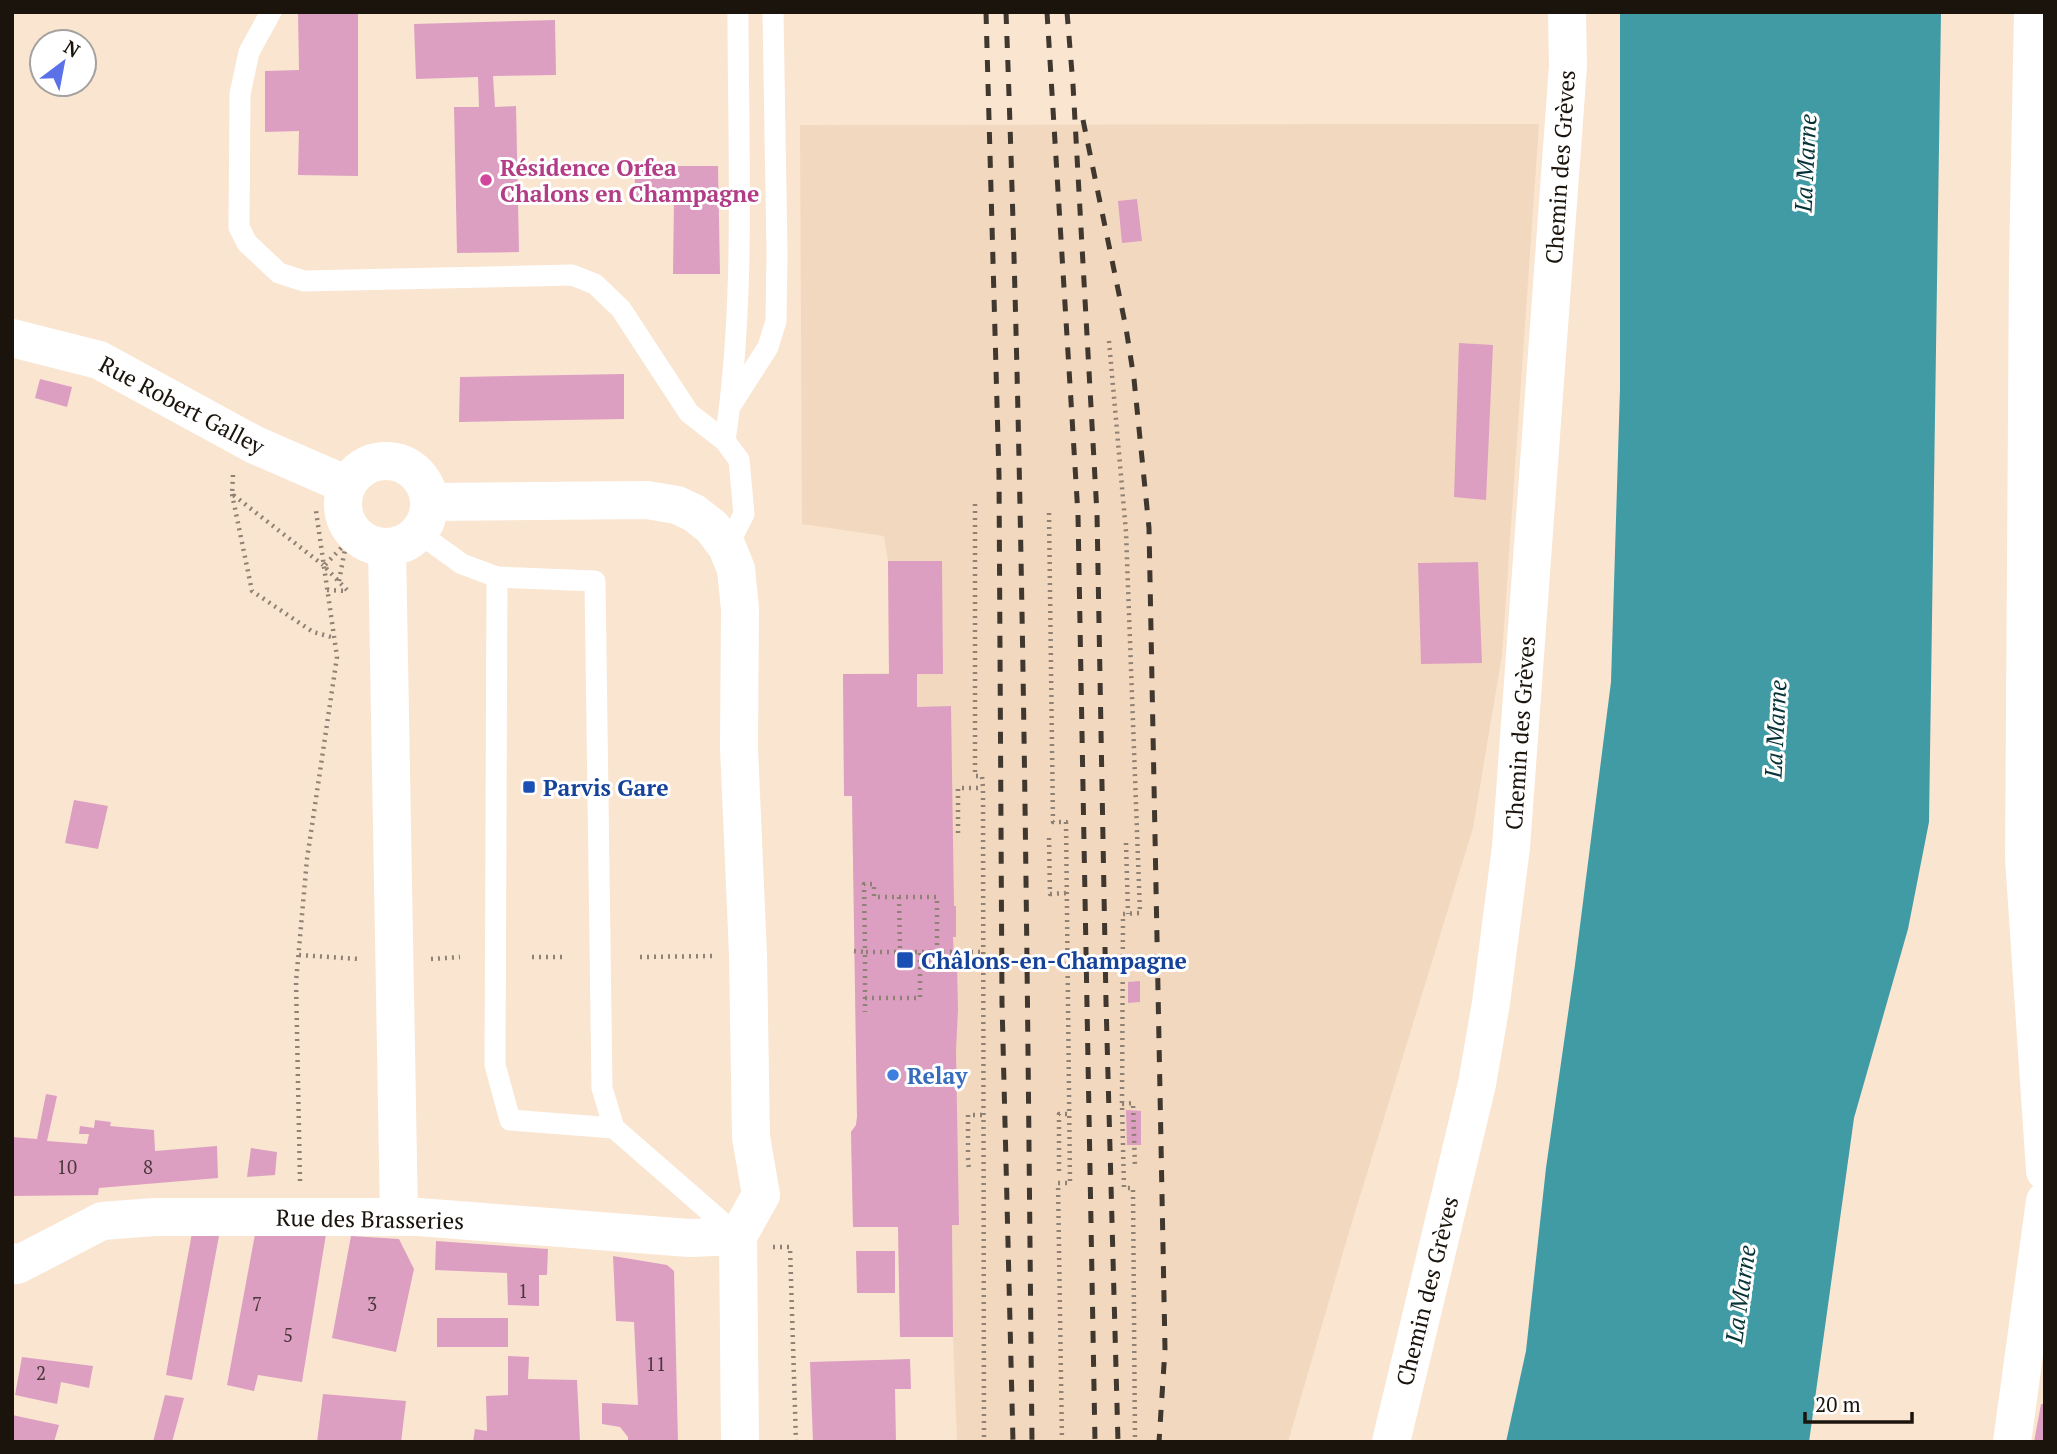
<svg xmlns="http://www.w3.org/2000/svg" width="2057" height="1454" font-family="'PT Serif',serif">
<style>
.built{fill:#f2d8bf}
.water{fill:#409ba5}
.building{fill:#dc9fc2}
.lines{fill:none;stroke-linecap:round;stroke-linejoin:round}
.path{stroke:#8f8173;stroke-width:4.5;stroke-dasharray:2 5;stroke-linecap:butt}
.lane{stroke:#fff;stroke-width:21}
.street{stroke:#fff;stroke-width:38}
.rail{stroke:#40372e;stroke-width:5;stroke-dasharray:12 12;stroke-linecap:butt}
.hotel-dot{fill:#d1479c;stroke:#fff;stroke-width:2.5}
.transit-dot{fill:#1a4fb4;stroke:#fff;stroke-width:2.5}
.shop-dot{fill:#3f7fe0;stroke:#fff;stroke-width:2.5}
.labels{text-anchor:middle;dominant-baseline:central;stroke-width:6;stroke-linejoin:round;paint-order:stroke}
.number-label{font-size:19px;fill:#4b373a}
.hotel-label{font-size:23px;font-weight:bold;fill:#b23c85;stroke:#fff;text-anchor:start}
.street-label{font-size:23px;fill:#1b140d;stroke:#fff}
.transit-label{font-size:23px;font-weight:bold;fill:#164399;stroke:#fff;text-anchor:start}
.shop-label{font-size:23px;font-weight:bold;fill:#366cbe;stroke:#fff;text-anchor:start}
.water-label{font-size:24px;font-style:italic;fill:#063338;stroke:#fff}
</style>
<rect width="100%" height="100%" fill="#fae5d1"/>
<path class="built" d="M1539 124 1502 655 1473 828 1349 1232 1288 1442H957L953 1337H900L898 1227H853L851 1132 856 1125 857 1116 852 796H844L843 674 889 673 888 561 884 536 802 524 800 125Z"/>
<path class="water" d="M1620 12H1941L1929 822 1908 929 1854 1118 1809 1442H1506L1526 1351 1546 1168 1575 965 1611 682 1620 389Z"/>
<path class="building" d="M298 12H358V176L298 175 299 131 265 132V71L299 70Z
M555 20 556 75 493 76 495 107 516 106 519 252 457 253 454 107H479L478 77 416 79 414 24Z
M634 166H718L720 274H673L674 200 636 201Z
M1137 199 1142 241 1122 243 1118 201Z
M1459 343 1493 345 1486 500 1454 497Z
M624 374V419L459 422 460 377Z
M40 379 72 387 67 407 35 398Z
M888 561H942L943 674H917V707L951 706 954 906H956V937H953L954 963H957L958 1010 956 1050 959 1225H952L953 1337H900L898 1227H853L851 1132 856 1125 857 1117 852 796H844L843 674H889Z
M1478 562 1482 663 1421 664 1418 563Z
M74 800 108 806 98 849 65 843Z
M1140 981V1002L1128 1003V982Z
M46 1094 57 1096 47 1141 87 1144 89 1134H79L80 1126 94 1128 95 1120 111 1122 110 1126 154 1130 155 1151 217 1146 218 1178 99 1188 98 1195 12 1196V1137L37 1139Z
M1126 1110 1141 1111V1145H1127Z
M251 1148 277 1152 275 1175 247 1177Z
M256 1229 326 1234 302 1382 258 1375 254 1391 227 1385Z
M192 1233 219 1236 192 1380 166 1375Z
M351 1236 399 1239 414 1269 396 1352 332 1338Z
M436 1241 548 1249 547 1275H539V1306L508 1305 507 1273 435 1270Z
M856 1251H895V1293H857Z
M613 1256 667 1265 674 1271 678 1442H628V1437L620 1427 602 1424V1403L638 1405 634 1322 616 1321Z
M437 1318H508V1347H437Z
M508 1356 529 1357 528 1379 577 1380 580 1442H473L475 1429 487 1431 486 1396 508 1395Z
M22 1357 93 1366 89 1388 61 1382 57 1404 15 1395Z
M910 1359 911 1389H895L896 1442H813L810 1362Z
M323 1394 406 1401 401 1442H317Z
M165 1395 184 1398 172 1442H153Z
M2041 1404H2045V1442H2034Z
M12 1415 59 1425 54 1442H12Z"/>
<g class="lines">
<path class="path" d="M1109 341 1126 532 1140 913 1123 914 1122 1104 1124 1188H1133L1135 1442
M233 475 232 494 323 565
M232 494 252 591 313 632 335 638
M975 504V776H982L983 788 984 1442
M1049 513 1053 822H1066L1070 1183H1058L1062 1442
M346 543 324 566 348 591
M339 581 346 544
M327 590 348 591
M958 833V788H983
M1049 838 1050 894 1067 893
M1126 843 1128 914
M899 897 900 952
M854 951 865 952V1012
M937 952V897H874V884H864L865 952H983
M299 955 359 959
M532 957H567
M640 957 713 956
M431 959 460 957
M865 998H920V952
M1122 1104 1133 1103 1135 1168
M968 1152V1115H983
M968 1158 969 1171
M1059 1171V1114H1070
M300 1181 296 982 307 859 337 657 316 511
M773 1247H790L796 1442"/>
<path class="lane" d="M271 12 249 52 240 94 239 227 247 243 279 273 304 281 572 275 595 284 621 309 689 413 725 441 739 460 744 514 727 547
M731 405 768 347 776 321 777 253 773 12
M725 441C746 301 738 153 738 12
M419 533 462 564 497 577 595 581 602 1088 614 1128 738 1236
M497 577 495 1065 510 1120 614 1128"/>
<path class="street" d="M2033 12 2028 264 2024 858 2045 1171
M12 338 99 360 255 445 347 485
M343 504a43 43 0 1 1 86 0a43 43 0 1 1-86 0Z
M430 502 647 500 677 505 694 513 712 527 727 547 736 569 740 609 739 748 748 955 751 1137 761 1195 738 1236
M387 547 399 1217
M738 1236 740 1442
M12 1262 17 1265 102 1221 154 1217H419L689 1238 738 1236
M1391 1442 1477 1084 1491 1003 1511 847 1568 66 1567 12
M2012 1442 2045 1201"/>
<path class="rail" d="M986 12 999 475 1002 1003 1013 1442
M1006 12C1024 489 1027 965 1032 1442
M1047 12 1078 515 1095 1442
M1067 12 1073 85 1097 514 1106 1002 1118 1442
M1083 120 1126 328 1134 379 1149 528 1165 1349 1159 1442"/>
</g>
<circle class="hotel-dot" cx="486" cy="180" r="7"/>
<g class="transit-dot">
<rect x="522" y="780" width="14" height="14" rx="3.5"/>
<rect x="896" y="951" width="18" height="18" rx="3.5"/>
</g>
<circle class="shop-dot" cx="893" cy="1075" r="7"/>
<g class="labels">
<g class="number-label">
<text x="67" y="1166">10</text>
<text x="148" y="1166">8</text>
<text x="523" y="1290">1</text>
<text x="257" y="1303">7</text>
<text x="372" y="1303">3</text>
<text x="288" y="1334">5</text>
<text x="656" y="1363">11</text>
<text x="41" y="1372">2</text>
</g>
<g class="hotel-label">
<text x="500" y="167">Résidence Orfea<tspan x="500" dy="26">Chalons en Champagne</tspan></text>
</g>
<g class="street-label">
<text transform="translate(1560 167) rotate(-86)">Chemin des Grèves</text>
<text transform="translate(182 405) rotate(28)">Rue Robert Galley</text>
<text transform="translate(1520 733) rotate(-86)">Chemin des Grèves</text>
<text transform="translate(370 1219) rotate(1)">Rue des Brasseries</text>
<text transform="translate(1427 1291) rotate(-76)">Chemin des Grèves</text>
</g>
<g class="transit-label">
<text x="543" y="787">Parvis Gare</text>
<text x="921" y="960">Châlons-en-Champagne</text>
</g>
<g class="shop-label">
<text x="907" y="1075">Relay</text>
</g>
<g class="water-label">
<text transform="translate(1805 163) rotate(-87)">La Marne</text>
<text transform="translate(1775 729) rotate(-87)">La Marne</text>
<text transform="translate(1740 1294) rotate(-82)">La Marne</text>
</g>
</g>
<rect width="2057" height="1454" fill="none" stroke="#1b140d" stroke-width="28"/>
<g transform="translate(63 63) rotate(32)"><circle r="33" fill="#ffffff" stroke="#a4a19e" stroke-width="2"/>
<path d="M0-5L12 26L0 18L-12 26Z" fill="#5a71e8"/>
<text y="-10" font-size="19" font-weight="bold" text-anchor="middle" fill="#1b140d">N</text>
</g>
<path d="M1805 1412v10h107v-10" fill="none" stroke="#1b140d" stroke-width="3.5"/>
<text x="1815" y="1412" font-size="21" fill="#1b140d" stroke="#ffffff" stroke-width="5" paint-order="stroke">20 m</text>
</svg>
